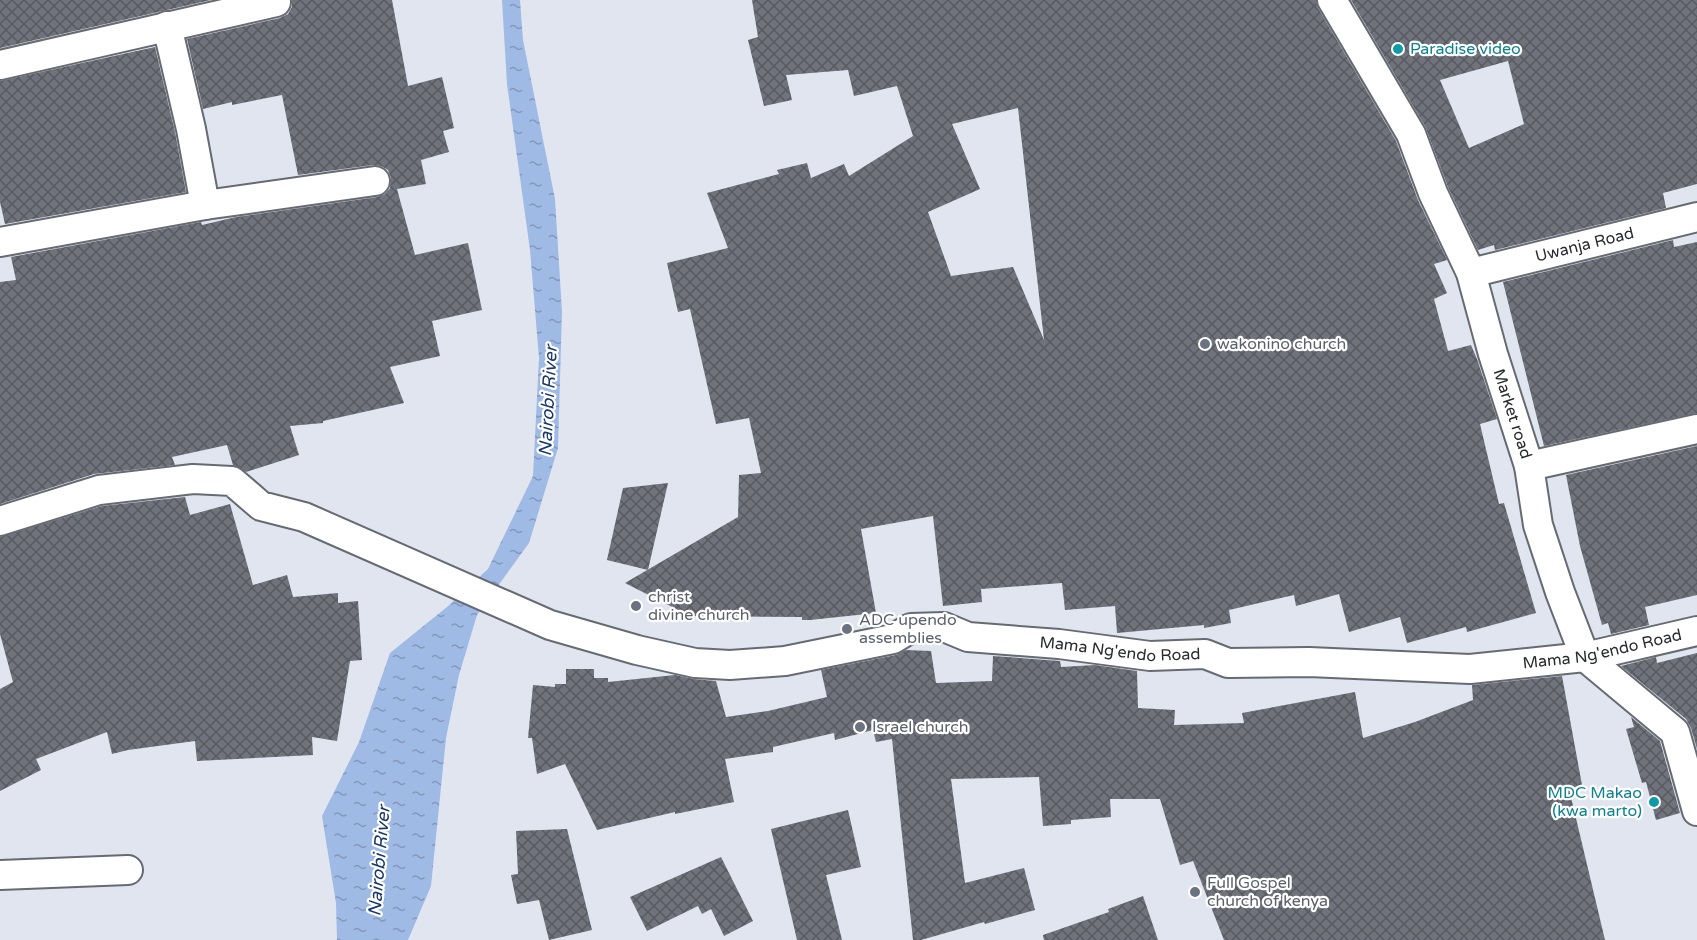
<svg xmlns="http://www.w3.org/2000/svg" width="1697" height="940" font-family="'Varela Round',sans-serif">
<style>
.water{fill:url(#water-ripples)}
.building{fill:url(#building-cross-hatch);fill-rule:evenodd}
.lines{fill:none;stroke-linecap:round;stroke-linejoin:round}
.street-casing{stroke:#666a73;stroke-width:32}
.street{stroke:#fff;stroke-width:28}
.culture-dot{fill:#0f9aa8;stroke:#fff;stroke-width:2}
.worship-dot{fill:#6b7280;stroke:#fff;stroke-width:2}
.labels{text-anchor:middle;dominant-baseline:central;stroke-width:4.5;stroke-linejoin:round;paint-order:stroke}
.culture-label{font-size:16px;fill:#0d838f;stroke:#fff;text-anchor:start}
.street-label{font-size:16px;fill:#282a2d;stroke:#fff}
.worship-label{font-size:16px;fill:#5b616d;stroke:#fff;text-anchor:start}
.water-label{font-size:18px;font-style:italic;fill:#1a376c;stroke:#fff}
</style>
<defs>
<pattern id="water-ripples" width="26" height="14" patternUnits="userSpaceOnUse" patternTransform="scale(1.5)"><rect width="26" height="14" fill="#a0bae6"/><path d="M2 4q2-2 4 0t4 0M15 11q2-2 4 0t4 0" fill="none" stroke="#8297bb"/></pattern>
<pattern id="building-cross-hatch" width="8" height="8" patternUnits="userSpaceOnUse" patternTransform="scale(1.5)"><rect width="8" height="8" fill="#70737c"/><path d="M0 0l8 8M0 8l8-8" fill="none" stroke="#575a60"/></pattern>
</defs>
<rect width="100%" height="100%" fill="#e1e5ef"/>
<path class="water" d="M502 0H520L523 40 555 199 562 312 558 448 529 543 477 615 459 675 446 738 431 886 408 940H337L336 903 322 816 359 742 390 653 447 607 488 569 533 476 539 358 530 250 507 84Z"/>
<path class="building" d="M0 0H211L0 48Z
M292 0H392L408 86 442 77 454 128 443 131 449 152 421 160 426 184 397 189 415 255 468 243 482 310 432 321 440 356 390 367 404 403 323 421V423L290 426 299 455 246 472 233 465 227 445 172 457 175 465 94 474 0 504V282L16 280 11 257 201 222 202 225 236 217 377 197 385 194 390 188 391 178 388 170 381 166 373 165 298 175 282 95 232 105V102L203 109 187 39 280 18 288 14 292 7Z
M752 0H1316L1318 8 1396 141 1418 200 1447 260 1434 264 1447 293 1434 299 1448 351 1471 345 1477 359 1497 419 1480 424 1499 504 1504 503 1536 613 1467 632 1466 627 1407 643 1400 617 1349 632 1339 594 1296 606 1294 595 1229 610 1231 623 1204 628V625L1117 633 1115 606 1065 610 1062 583 981 589 982 602 943 606 933 516 861 529 876 613 810 620H802V617L690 616 625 583 738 517 739 475 761 473 749 418 716 424 690 309 678 312 667 263 728 248 707 193 779 174 777 170 807 163 811 178 844 164 849 176 913 136 897 86 854 96 848 70 786 75 792 100 764 106 748 40 758 37ZM1018 108 1044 340 1013 267 951 276 928 212 980 189 952 124Z
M1351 0H1697V184L1663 193 1666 208 1495 250 1494 245 1478 250 1448 187 1425 126ZM1508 61 1524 124 1469 148 1440 80Z
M155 47 175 132 186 192 5 224 0 202V81Z
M1673 240 1674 247 1697 242V413L1544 446 1503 282Z
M1697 446V595L1645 607 1649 625 1611 634 1608 623 1602 625 1580 546 1566 475Z
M668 483 648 570 607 560 623 488Z
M185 497 190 515 230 504 253 585 287 575 293 597 338 593V603L358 601 362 660 350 661 337 741 312 737 313 755 197 761 195 741 128 750 112 754 107 732 36 759 41 770 0 791V689L13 682 0 634V537L102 506Z
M906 650 931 651 936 683 992 681 993 656 1060 661 1061 667 1095 665 1137 671 1138 708 1175 710 1174 725 1244 723 1242 713 1355 692 1363 738 1415 722 1473 700 1472 685 1562 676 1582 785 1569 789 1605 940H1224L1193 861 1180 865 1160 799H1110L1111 817 1071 820V824L1043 826 1039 777 951 779 965 883 1024 868 1035 910 985 924 984 922 921 940H913L892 739 876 742 873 730 835 740 834 733 773 747V752L725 759 734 802 675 814V812L597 830 565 764 537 774 532 738H528L533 685 555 687V684H566V669H594V678H608V682L675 675 694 679 716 681 726 717 768 711 827 697 821 670 896 655Z
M1697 653V749L1691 728 1686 719 1621 666 1656 657 1657 663Z
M1631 717 1660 741 1680 813 1656 820 1646 782 1642 783 1626 729 1634 727Z
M848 810 861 867 826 875 842 940H797L771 829Z
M567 829 592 930 549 940 539 900 517 904 511 875 518 874 516 831Z
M721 857 753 921 724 936 711 909 702 914 698 906 647 931 630 897Z
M1143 896 1158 940H1044L1043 935 1109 912 1108 909Z"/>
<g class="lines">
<g class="street-casing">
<g id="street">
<path id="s1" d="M1332 0 1411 134 1433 193 1471 273 1493 354 1529 466 1538 525 1560 592 1585 657 1675 732 1697 811"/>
<path d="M167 26 191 129 205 205"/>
<path d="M0 65 276 2"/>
<path d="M0 242 205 205 375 181"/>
<path id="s2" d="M1471 273 1697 217"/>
<path d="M1529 466 1697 429"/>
<path id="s3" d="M0 521 99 490 193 479 232 481 261 506 304 517 550 625 637 650 695 663 730 665 785 661 893 639 911 628 944 627 968 637 1059 644 1150 656 1205 654 1228 663 1309 662 1470 669 1585 657 1697 631"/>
<path d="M0 875 128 870"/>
</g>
</g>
<use href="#street" class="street"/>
</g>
<g class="culture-dot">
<circle cx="1398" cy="49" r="6"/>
<circle cx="1654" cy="802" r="6"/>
</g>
<g class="worship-dot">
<circle cx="1205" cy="344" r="6"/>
<circle cx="636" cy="606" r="6"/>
<circle cx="847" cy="629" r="6"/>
<circle cx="860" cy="727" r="6"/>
<circle cx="1195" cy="892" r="6"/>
</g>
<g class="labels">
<g class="culture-label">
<text x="1410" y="49">Paradise video</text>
<text x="1642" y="793" text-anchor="end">MDC Makao<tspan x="1642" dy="18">(kwa marto)</tspan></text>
</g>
<g class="street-label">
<text stroke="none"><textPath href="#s2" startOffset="117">Uwanja Road</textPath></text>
<text stroke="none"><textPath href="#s1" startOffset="454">Market road</textPath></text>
<text stroke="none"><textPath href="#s3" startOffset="1172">Mama Ng'endo Road</textPath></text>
<text stroke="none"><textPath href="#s3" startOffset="1658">Mama Ng'endo Road</textPath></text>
</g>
<g class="worship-label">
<text x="1217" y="344">wakonino church</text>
<text x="648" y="597">christ<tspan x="648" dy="18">divine church</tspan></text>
<text x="859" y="620">ADC upendo<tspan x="859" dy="18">assemblies</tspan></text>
<text x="872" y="727">Israel church</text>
<text x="1207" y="883">Full Gospel<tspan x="1207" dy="18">church of kenya</tspan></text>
</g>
<g class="water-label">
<text transform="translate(548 401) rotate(-87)">Nairobi River</text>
<text transform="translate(379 861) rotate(-85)">Nairobi River</text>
</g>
</g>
</svg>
